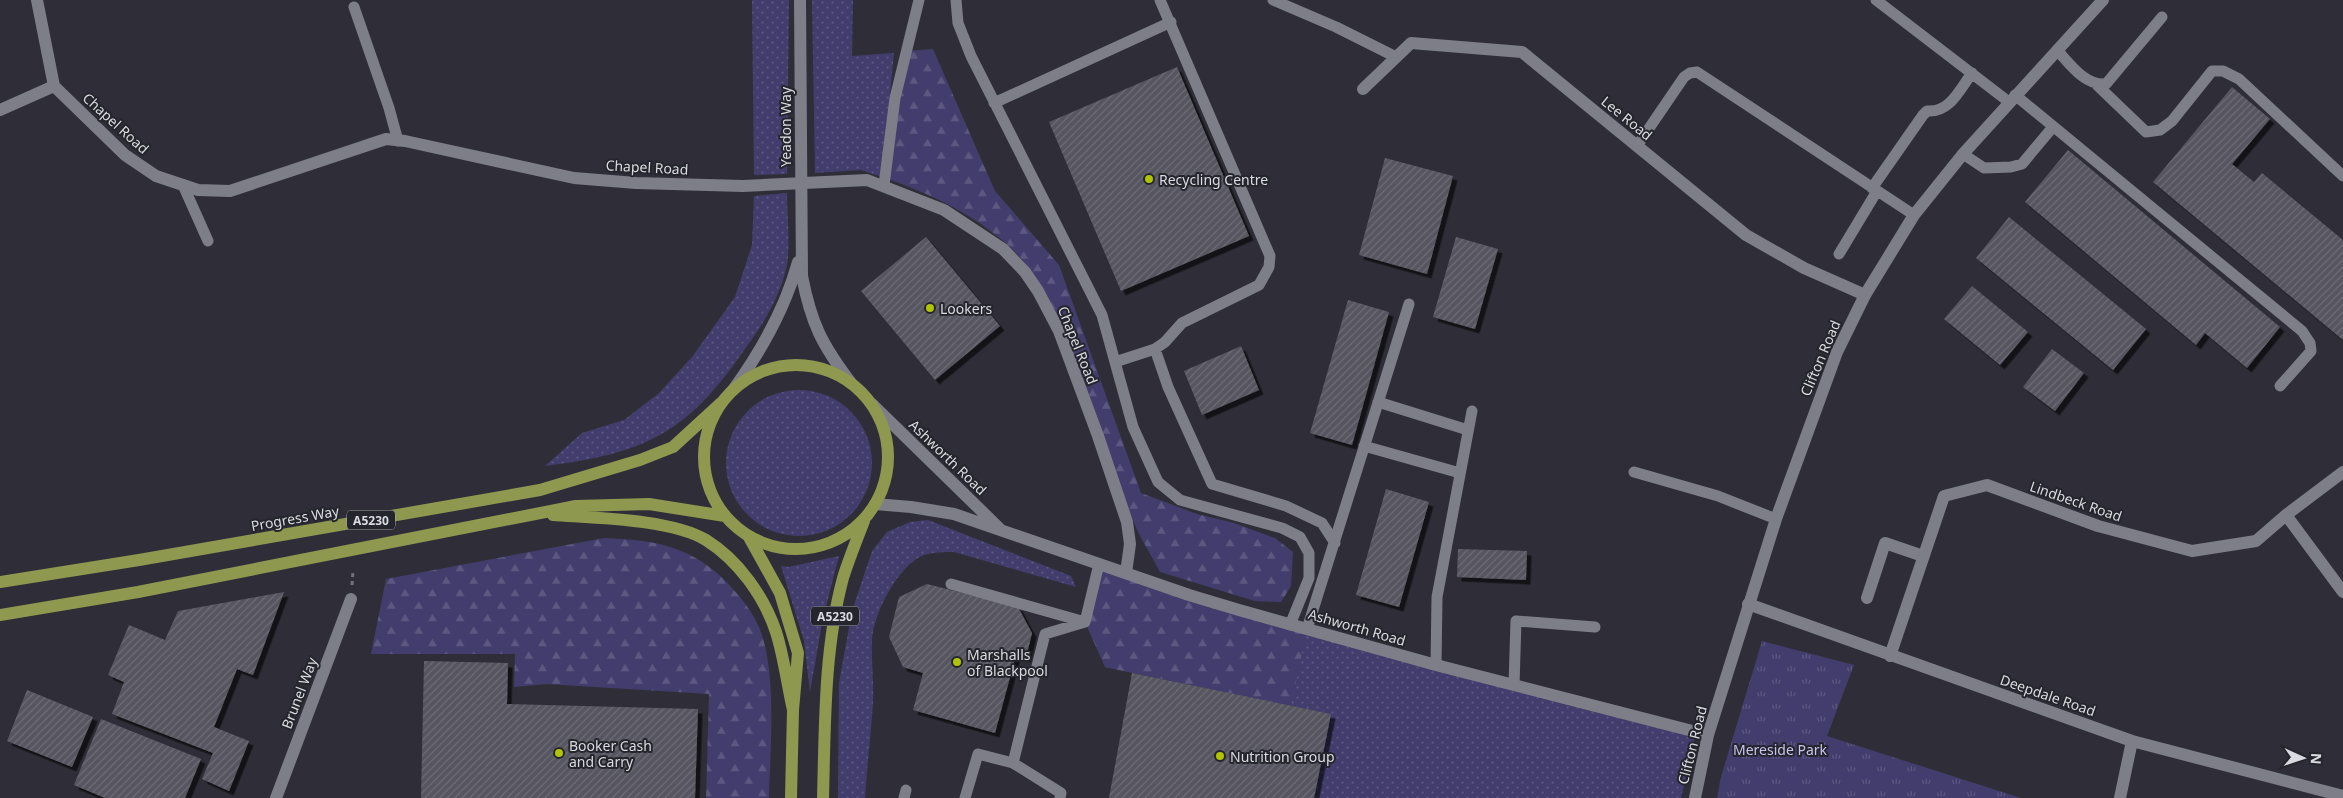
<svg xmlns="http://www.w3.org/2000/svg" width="2343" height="798" font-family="'Noto Sans',sans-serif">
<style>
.grass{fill:url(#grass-dots)}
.forest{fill:url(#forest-firs)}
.park{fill:url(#park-tufts)}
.building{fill:url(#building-hatch);filter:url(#shadow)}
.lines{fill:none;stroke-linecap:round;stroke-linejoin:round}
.path{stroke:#73727b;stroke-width:3;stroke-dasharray:4 4;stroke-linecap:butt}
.service{stroke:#7e7e89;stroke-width:11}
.minor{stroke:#7e7e89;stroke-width:12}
.tertiary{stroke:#7e7e89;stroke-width:12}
.primary{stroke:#8e984f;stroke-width:12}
.poi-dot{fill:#afc503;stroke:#25252d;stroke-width:2}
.labels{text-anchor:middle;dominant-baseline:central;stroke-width:4;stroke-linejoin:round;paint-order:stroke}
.shield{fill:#25252d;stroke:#a4a4aa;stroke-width:1}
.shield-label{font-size:12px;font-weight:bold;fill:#dadae0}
.street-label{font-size:14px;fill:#dadae0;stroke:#25252d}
.poi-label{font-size:14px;fill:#dadae0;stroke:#25252d;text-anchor:start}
.park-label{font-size:14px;fill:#c7c5ee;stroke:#25252d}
</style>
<defs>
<pattern id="grass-dots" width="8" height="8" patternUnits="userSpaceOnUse" patternTransform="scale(1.25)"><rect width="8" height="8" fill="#423d6c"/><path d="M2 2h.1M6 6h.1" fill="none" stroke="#5d5881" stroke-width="1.8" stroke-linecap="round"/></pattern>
<pattern id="forest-firs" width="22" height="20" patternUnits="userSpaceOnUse" patternTransform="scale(1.25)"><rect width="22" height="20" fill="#423d6c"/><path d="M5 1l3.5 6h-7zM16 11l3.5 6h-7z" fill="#5d5881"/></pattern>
<pattern id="park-tufts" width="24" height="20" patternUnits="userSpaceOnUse" patternTransform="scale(1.25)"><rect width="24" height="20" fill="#423d6c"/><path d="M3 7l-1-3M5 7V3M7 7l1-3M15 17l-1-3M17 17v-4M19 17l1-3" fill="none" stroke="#5d5881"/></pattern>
<pattern id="building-hatch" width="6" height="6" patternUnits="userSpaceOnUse" patternTransform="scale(1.25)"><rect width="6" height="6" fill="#565560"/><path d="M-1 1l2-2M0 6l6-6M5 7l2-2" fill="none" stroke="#6e6d76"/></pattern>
<filter id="shadow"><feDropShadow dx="4.5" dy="4.5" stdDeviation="0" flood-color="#0009"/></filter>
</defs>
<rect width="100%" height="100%" fill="#2f2e38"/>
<path class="grass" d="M752 0H789L787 174 754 175Z
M812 0H853L852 56 894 53 882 177 861 170 815 173Z
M787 193C787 213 791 251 786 269 779 299 763 324 745 349 686 434 646 453 545 466L582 433 624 420 659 393 692 357 735 297 752 245 754 196Z
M726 463a73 73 0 1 1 146 0a73 73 0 1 1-146 0Z
M928 520 1071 576 1076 587 954 552C944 552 934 552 924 555 898 565 873 614 872 641 871 661 874 682 873 702 871 734 867 766 865 798H838L839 683 852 611 872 551 887 532 910 522Z
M839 556 823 618 810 692 804 641 781 566 788 567Z
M1189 595 1696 733 1681 798H1314L1330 714 1105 667Z"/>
<path class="forest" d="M933 49 995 191 1059 265 1141 493 1197 514 1234 523 1275 538 1293 552 1291 586 1281 602 1255 601 1160 572C1153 559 1145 545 1138 532 1118 487 1105 439 1088 393 1068 339 1048 278 1002 240 967 211 928 193 885 178L907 51Z
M604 538C662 540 701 549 739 596 750 609 760 625 764 642 776 688 770 751 769 798H706L709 694 547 684 514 687 515 654H371L386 579Z
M1098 568 1307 629 1291 706 1105 667 1085 622Z"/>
<path class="park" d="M1762 641 1854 665 1827 736 2021 798H1717L1721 777Z"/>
<path class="building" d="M1177 67 1249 236 1121 291 1049 122Z
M2232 87 2270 119 2232 164 2254 182 2262 173 2343 240V340L2153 182Z
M2068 150 2280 327 2247 368 2205 333 2196 345 2025 202Z
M1385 158 1453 176 1427 274 1359 255Z
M2009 217 2146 329 2113 370 1976 258Z
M926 237 1000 326 935 380 861 291Z
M1456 237 1498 249 1475 329 1433 317Z
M1972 286 2028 332 2000 365 1944 319Z
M1348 300 1389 312 1352 445 1310 433Z
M1241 346 1259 390 1202 415 1184 371Z
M2052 349 2084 373 2055 411 2023 387Z
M1386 489 1429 502 1399 607 1356 595Z
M1458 549 1527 551 1526 580 1457 577Z
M927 584 1018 607 1032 633 1026 658 1016 655 995 733 913 710 923 673 903 667 889 637 899 597Z
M284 592 253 675 237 669 214 727 249 741 229 791 202 779 213 753 112 714 124 682 108 675 129 625 165 640 178 611Z
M424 661 508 663 507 704 698 709 695 798H421Z
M1132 673 1331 714 1314 798H1109Z
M27 690 93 717 72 767 7 741Z
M101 719 201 759 185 798H105L74 785Z"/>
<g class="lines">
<path class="path" d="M352 585 353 571"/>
<path class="service" d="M956 0 958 23 971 56 1102 315 1133 427 1158 482 1180 500 1282 528 1300 537 1309 553V578L1290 625
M1273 0 1336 27 1396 57
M1876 0 2009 102
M354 7 389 108 398 141
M2057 50C2070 64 2085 86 2106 84L2162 17
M2097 85 2146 132 2160 130 2172 121 2212 71H2223L2239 79 2343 176
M2015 95 2302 331 2310 343 2311 351 2280 386
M994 103 1171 22
M1637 146 1684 77 1690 73 1697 72 1914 215
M1963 154 1984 168 2011 167 2022 164 2052 128
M183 185 208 241
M884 185 895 98 919 0
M1872 188 1923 115 1927 111C1950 113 1960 89 1972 73
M1839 254 1877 191
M1155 349 1168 387 1212 484 1286 506 1322 523 1335 543
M1115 362 1155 349 1165 342 1182 323 1259 285 1269 267 1270 256 1160 0
M1378 402 1468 430
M1364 446 1460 473
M1634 472 1718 496 1776 519
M951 584 1085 622 1099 564
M1307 629 1409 304
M1436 665 1437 597 1472 411
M1514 685 1516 621 1595 627
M904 798 906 790
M965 798 978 754 1013 763
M1060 798 1061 793 1013 763 1045 634 1085 622"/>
<path class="minor" d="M1363 89 1411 43 1522 52 1746 235 1804 268 1865 295
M2286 515 2343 592
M1867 598 1885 543 1923 556
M1748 604 2132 741 2343 796
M1890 656 1944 496 1987 485 2098 526 2192 551 2256 541 2286 515 2343 472
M276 798 351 599
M2120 798 2132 741"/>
<path class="tertiary" d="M37 0 54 86 125 155 156 176 198 190 230 191 386 139 405 141 574 178 636 183 743 186 867 180 944 210 1003 249 1025 272 1038 291 1059 331 1098 436 1127 522 1130 544 1126 573
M800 0 802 276C811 323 822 345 851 383
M0 110 54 86
M733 390C762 350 785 309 798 262
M872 404 999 528
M875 504 911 507 954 514 1189 595 1239 610 1436 665 1708 735
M1695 798 1708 735 1776 519 1837 352 1865 295 1914 215 1963 154 2103 0"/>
<path class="primary" d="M704 457a92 92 0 1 1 184 0a92 92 0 1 1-184 0Z
M553 515C595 518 671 519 706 540 738 560 764 596 776 632 784 657 787 684 793 710
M749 537 780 593 798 653 793 710 791 798
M0 582 139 560 540 490 640 460 673 447 721 403
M0 615 138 592 576 506 649 504 725 516
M823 798C825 725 824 649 843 578 849 559 857 539 864 521"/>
</g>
<g class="poi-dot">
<circle cx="1149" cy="179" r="5"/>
<circle cx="930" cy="308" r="5"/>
<circle cx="957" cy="662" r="5"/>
<circle cx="559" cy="753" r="5"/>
<circle cx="1220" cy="756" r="5"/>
</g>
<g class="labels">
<g class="shield">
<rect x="347" y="510.5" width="48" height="19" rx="4"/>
<rect x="811" y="606.5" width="48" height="19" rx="4"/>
</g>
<g class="shield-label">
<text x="371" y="520">A5230</text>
<text x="835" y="616">A5230</text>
</g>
<g class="street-label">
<text transform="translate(1627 118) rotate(39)">Lee Road</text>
<text transform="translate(116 123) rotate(42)">Chapel Road</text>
<text transform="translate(785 127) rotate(-90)">Yeadon Way</text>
<text transform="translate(647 167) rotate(3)">Chapel Road</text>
<text transform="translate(1078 345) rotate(68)">Chapel Road</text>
<text transform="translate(1820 358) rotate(-67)">Clifton Road</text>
<text transform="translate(948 457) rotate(44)">Ashworth Road</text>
<text transform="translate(2076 501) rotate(19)">Lindbeck Road</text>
<text transform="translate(295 518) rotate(-10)">Progress Way</text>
<text transform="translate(1357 627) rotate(16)">Ashworth Road</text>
<text transform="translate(299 693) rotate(-69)">Brunel Way</text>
<text transform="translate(2048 695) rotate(19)">Deepdale Road</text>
<text transform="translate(1692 745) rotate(-76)">Clifton Road</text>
</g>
<g class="poi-label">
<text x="1159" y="179">Recycling Centre</text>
<text x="940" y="308">Lookers</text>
<text x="967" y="654">Marshalls<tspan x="967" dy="16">of Blackpool</tspan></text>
<text x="569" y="745">Booker Cash<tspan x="569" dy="16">and Carry</tspan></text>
<text x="1230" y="756">Nutrition Group</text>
</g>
<g class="park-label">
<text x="1780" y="749">Mereside Park</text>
</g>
</g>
<g transform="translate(2303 758) rotate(93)" stroke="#25252d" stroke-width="4" paint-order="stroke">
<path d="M0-4L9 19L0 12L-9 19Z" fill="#dadae0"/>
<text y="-8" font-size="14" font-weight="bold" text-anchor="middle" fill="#dadae0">N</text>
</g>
</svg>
